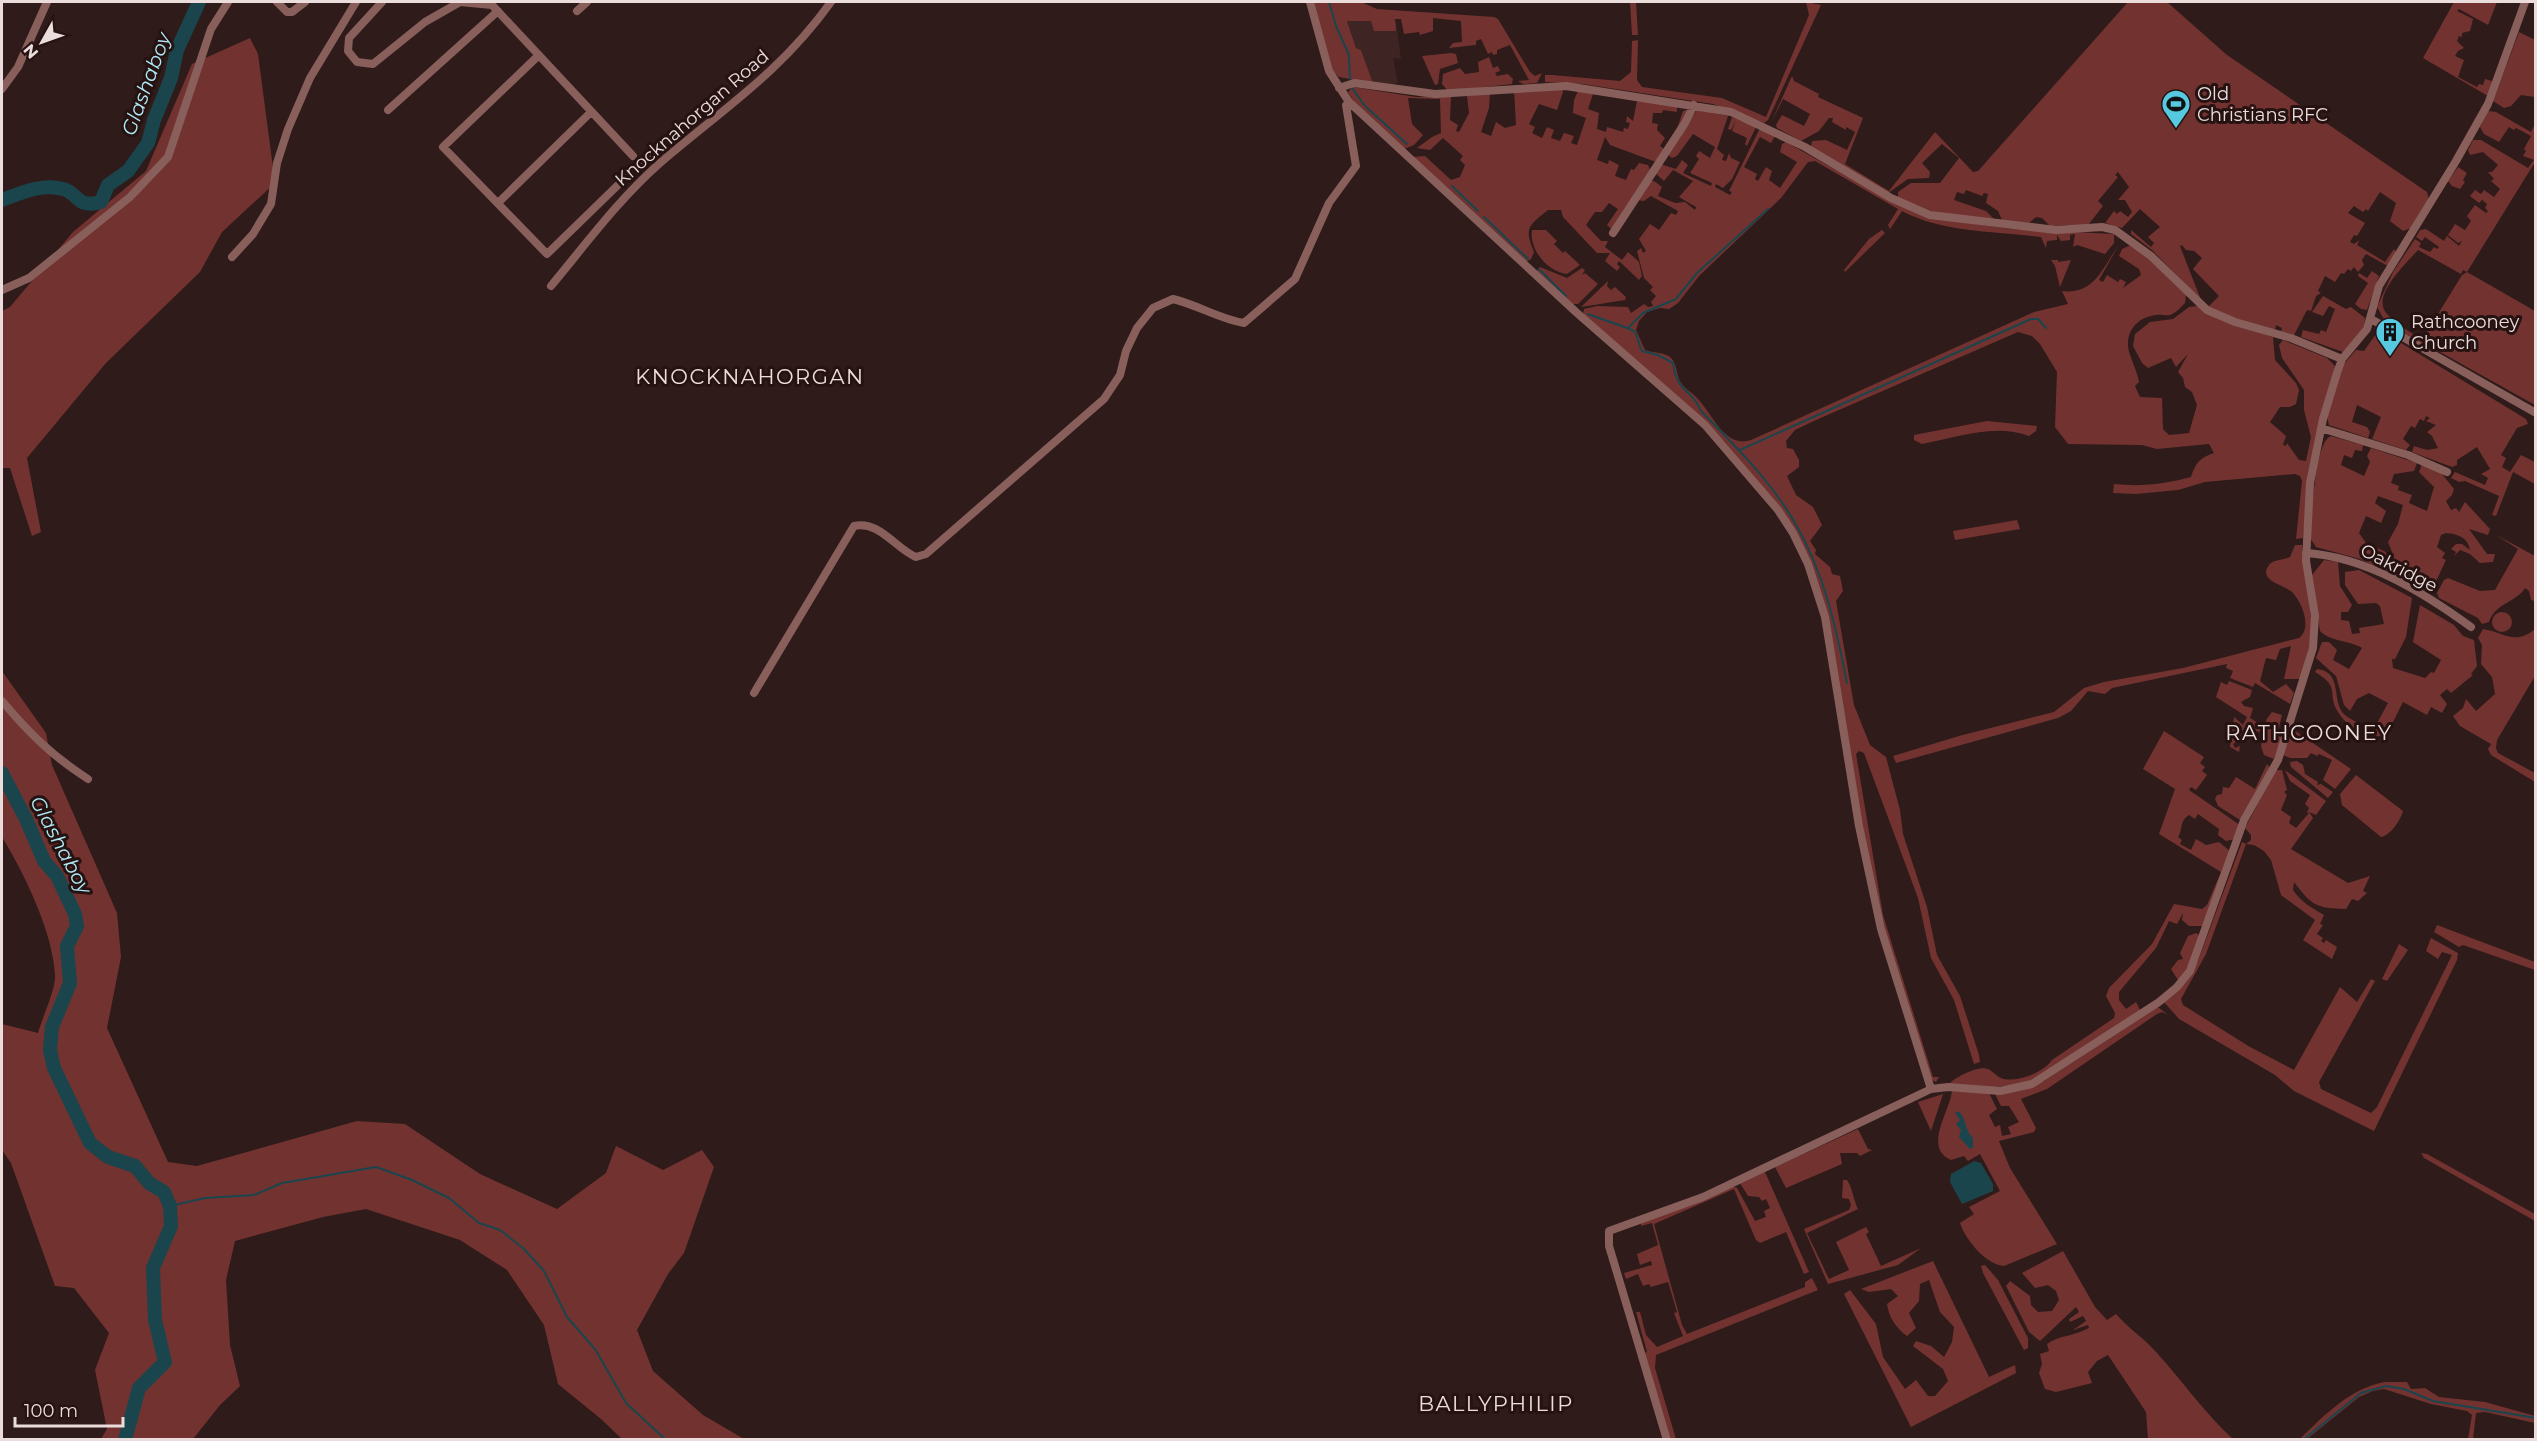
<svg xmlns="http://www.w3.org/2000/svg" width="2537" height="1441" font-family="Montserrat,sans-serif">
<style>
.built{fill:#3e2422}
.green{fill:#723330}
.water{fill:#1a454d}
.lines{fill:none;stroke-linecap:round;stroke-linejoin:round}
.stream{stroke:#1a454d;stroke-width:2}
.river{stroke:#1a454d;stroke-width:14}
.minor{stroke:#895f5c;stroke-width:8}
.labels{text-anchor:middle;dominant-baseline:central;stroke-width:6;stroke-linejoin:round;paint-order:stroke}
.poi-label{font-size:18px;fill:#ebdddc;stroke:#251211;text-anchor:start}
.street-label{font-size:18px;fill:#ebdddc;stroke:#251211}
.water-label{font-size:20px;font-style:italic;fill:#afe9f5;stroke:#251211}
.quarter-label{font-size:21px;letter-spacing:1.5px;fill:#ebdddc;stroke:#251211}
</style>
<rect width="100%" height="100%" fill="#2f1b1a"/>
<path class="built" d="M1344 11 1396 22 1401 59 1393 58 1398 83 1388 85 1373 83 1361 50 1356 48Z"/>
<path class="green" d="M1312 2H1361L1377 9 1494 17 1498 19 1530 72 1535 76 1542 73 1537 83 1523 84 1518 81 1529 80 1510 45 1497 50V54L1493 55 1492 52 1488 54 1481 39 1476 41V45L1449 48 1453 43 1462 42 1461 21 1433 18V31L1420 35 1419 32 1404 34 1401 19H1395L1396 31H1374L1371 21H1347L1356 48 1361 50 1373 83 1339 77 1331 69Z
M1630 2H1636L1638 35H1632Z
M1806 2 1821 5 1768 120 1764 123 1713 104 1583 84 1545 82V75H1552L1620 81 1631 72 1632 41 1638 40 1637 80 1642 87 1722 98 1766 117 1809 15Z
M2128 2H2167L2227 55 2427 192 2429 200 2411 228 2403 231 2390 221 2396 203 2380 192 2368 211 2366 209 2363 212 2354 206 2348 213 2365 223 2357 236 2354 235 2350 242 2354 244 2360 240 2357 245 2385 262 2394 249 2396 252 2388 266 2366 254 2362 260 2364 265 2358 272 2354 267 2351 271 2348 269 2344 274 2341 273 2335 282 2325 276 2318 291 2321 293 2316 296 2311 311 2307 310 2294 335 2281 331 2282 328 2276 325 2275 330 2246 323 2208 307 2219 296 2193 269 2202 258 2194 251 2186 250 2182 245 2180 246 2201 300 2152 250 2131 234V230L2151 247 2154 243 2148 237 2160 227 2140 209 2122 228 2105 223 2114 211 2117 214 2120 211 2128 217 2132 212 2125 200H2118L2129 187 2118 172 2115 175 2118 177 2098 201 2103 206 2088 225 2050 226 2042 218 2036 217 2029 223 2002 220 1998 211 1986 203 1988 194 1984 193 1982 196 1966 190 1964 194 1957 192 1954 200 1986 211 1994 219 1936 213 1898 197V192L1911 183H1940L1959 158 1942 144 1922 163 1930 172 1929 178 1908 179 1888 193 1811 147 1812 141 1826 140 1847 150 1855 132 1846 127V130L1832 122 1833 118H1829L1819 131 1801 141 1777 128 1776 125 1782 115 1804 126 1810 114 1783 99 1771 123 1792 76 1794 81 1819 94 1818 97 1863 118 1845 164 1889 191 1935 132 1973 172 1978 171Z
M2454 2H2497L2488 25 2459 9 2457 11 2473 19 2470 31 2462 33V37L2459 36 2457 41 2464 48 2458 51 2455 56 2464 60 2458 77 2477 87 2479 84 2483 85 2485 79 2492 81 2489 96 2437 186 2488 96 2423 58Z
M2519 32 2535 40V97L2521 95 2511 106 2504 108 2493 101Z
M250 38 258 54 275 183 222 232 200 272 106 363 27 458 41 532 32 536 10 468H2V311L10 307 73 232 146 171 192 64Z
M1451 53 1456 54 1458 63 1440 69 1438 84 1435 85 1422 56Z
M1489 57 1493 68 1498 66 1500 71 1495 73 1497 76 1508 74 1513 79 1512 84 1448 91 1442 84 1443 74 1460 68 1465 74 1479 72 1478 62Z
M1353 87 1416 97 1451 96 1450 120 1458 125 1456 131 1459 132 1469 113 1467 96 1490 93 1489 108 1481 132 1491 136 1496 122 1505 128 1516 125 1514 90 1561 88 1563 92 1557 110 1539 104 1529 124 1535 127 1532 133 1542 138 1547 127 1554 130 1551 138 1560 141 1564 133 1574 136 1571 143 1577 145 1586 118 1573 113 1574 100 1578 91 1593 94 1588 109 1599 113 1597 129 1606 132 1607 127 1623 132 1624 128 1628 129 1630 123 1626 122 1627 116 1633 121 1637 101 1677 105V112L1663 110 1662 113H1653L1652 123 1658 124 1657 130 1665 138 1660 146 1664 149 1677 129 1683 111 1689 109V111L1656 162 1610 145 1605 137 1597 160 1608 164 1609 160 1619 165 1615 176 1626 180 1631 169 1634 170 1639 163 1648 165 1650 170 1611 229 1607 225 1618 209 1609 203 1602 212H1595L1586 225 1601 241H1608L1605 247 1622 260 1628 252 1639 262 1642 276 1639 280 1619 261 1617 264 1620 267 1617 271 1605 261 1610 253H1597L1563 217 1561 210H1548C1528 226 1524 228 1534 252L1531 259 1526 262 1413 157 1425 156 1451 180 1460 177 1465 165 1460 160 1463 156 1443 138 1430 150 1417 148 1432 137 1441 133 1440 99 1408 98 1412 124 1423 135 1414 145 1404 149 1356 105 1348 92Z
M1697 110 1728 116 1717 149 1724 155 1722 160 1726 161 1729 153 1731 158 1740 162 1732 179 1723 188 1716 184 1715 187 1730 195 1732 192 1729 191 1760 128 1775 136 1771 143 1760 137 1744 167 1757 174 1755 179 1758 181 1766 167 1772 171 1769 180 1780 188 1797 162 1780 152 1782 144 1786 142 1896 204 1930 218 2011 229 2114 234V243L2105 254 2077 245 2073 247 2075 234 2070 235V240L2061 241 2057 235V240L2047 241 2046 248 2041 237C1995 231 1943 233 1902 211L1890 229 1888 225 1898 209 1815 161 1808 162 1781 198 1699 276 1678 303 1669 309 1660 308 1647 312 1639 321 1636 330 1645 350C1653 353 1665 352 1671 358 1678 365 1676 377 1682 384 1686 390 1692 392 1696 397 1712 412 1724 449 1751 440L2034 312 2068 304 2062 291C2094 295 2102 269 2118 246L2099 280 2103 282 2107 275 2118 282 2120 279 2126 282 2123 288 2141 275 2139 269 2119 256 2122 249 2133 244 2186 295 2185 303C2181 307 2176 313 2170 315 2166 316 2161 314 2156 315 2139 317 2127 329 2128 346 2129 357 2137 369 2139 382L2135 386 2140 397 2162 398 2163 429 2169 435 2189 433 2197 405 2192 392 2185 387 2183 378 2178 372 2188 354 2176 367 2171 358 2148 368 2142 363 2133 346 2135 334 2150 322 2173 319 2189 307 2197 306 2223 321 2273 337 2275 360 2296 383 2299 390 2296 404 2290 407H2280L2270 422 2286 436 2283 445 2286 446 2287 443 2299 460 2306 461 2311 437 2304 410V390L2282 358 2279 345 2283 340 2327 358 2335 366 2309 474 2303 538 2296 539 2302 481 2300 476 2295 474 2205 482 2178 490 2136 494 2113 493 2114 484C2141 487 2165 484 2191 477 2196 462 2200 458 2214 453L2209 444 2157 449 2142 445 2068 444 2055 427 2057 372 2040 344 2032 336 2018 332 1816 420 1795 430 1786 441 1787 448 1793 449 1799 460V467L1787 476 1796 495 1813 507 1822 525 1810 541 1816 550 1815 554 1830 567 1832 574 1840 576 1843 591 1836 601 1854 705 1870 745 1886 757 1900 810 1903 834 1927 907 1937 955 1960 996 1979 1055 1980 1062 1974 1064 1954 1000 1931 958 1918 898 1864 753 1859 751 1856 754 1883 915 1933 1077H1939L1936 1082 1930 1079 1894 966 1865 845 1849 749 1810 562 1759 483 1725 442 1707 422 1583 315 1584 309 1597 306 1628 307 1631 313 1644 304 1648 307 1653 306 1651 302 1656 296 1650 290 1653 287 1644 278 1637 251 1641 248 1643 253 1646 251 1639 239 1650 224 1659 230 1671 213 1676 215 1678 211 1651 196 1644 201 1637 200 1649 181H1654L1662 187 1658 196 1675 203 1685 202 1695 210 1696 207 1679 197 1693 181 1673 170 1664 181 1655 173 1660 164 1676 169 1682 160 1688 165 1683 173 1711 186 1712 183 1690 173 1699 159 1696 156 1699 151 1710 158 1715 147 1693 134 1677 156 1672 158 1667 154Z
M2488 111 2496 112 2531 132 2535 124V162L2467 272 2463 270 2461 274 2418 250C2407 263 2370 296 2387 314 2396 324 2411 332 2422 340L2462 275 2467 272 2535 311V405L2424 343 2422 345 2385 321 2377 307 2393 272 2415 239 2421 243 2419 247 2430 252 2434 247 2437 249 2439 247 2425 237 2422 241 2416 237 2420 230 2426 229 2444 241 2447 236 2459 246 2462 241 2458 243 2448 235 2455 224 2465 230 2471 221 2467 216 2475 205 2486 213 2488 211 2485 208 2487 204 2482 200 2479 203 2470 196 2475 190 2481 194 2484 190 2494 197 2500 189 2491 181 2494 179 2488 172H2492L2498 165 2483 152 2470 155 2468 150 2473 140H2481L2528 168 2534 160 2523 156 2526 151 2524 149 2531 136 2516 128 2514 130 2509 127 2499 142 2484 134 2480 127Z
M1732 117 1756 127 1747 146 1745 144 1747 138 1732 131 1736 120 1731 130 1728 129Z
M2458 167 2467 173 2463 180 2465 182 2460 189 2452 186 2448 181Z
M1532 230H1546L1557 241 1554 244 1563 253 1565 251 1580 265 1567 274C1548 272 1529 250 1532 230Z
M1882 230 1885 233 1845 272 1844 270 1869 239Z
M2051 260H2058V262L2071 260 2060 287 2055 266Z
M1540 267 1567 278 1582 268 1585 270 1582 275 1585 273 1598 284 1578 304H1572L1537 271Z
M2372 271 2379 276 2367 310 2361 309 2355 304 2368 283 2358 276 2359 273 2367 278Z
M1608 281 1607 286 1611 290 1615 287 1626 297 1625 300 1581 307Z
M2323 296 2346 309 2351 307 2365 318 2364 327 2343 352 2301 337 2303 330 2319 334 2321 330 2326 332 2335 309 2329 306 2323 316 2312 312Z
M2383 332 2526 419 2528 424 2517 428 2501 455 2506 458 2502 467 2510 472 2521 455 2535 462V484L2513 472 2496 516 2492 515 2499 496 2465 481 2459 482 2451 478 2455 472 2485 485 2488 478 2481 474 2490 469 2477 447 2457 460V465L2452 467 2412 452 2414 446 2427 450 2438 448 2432 436 2427 432 2436 425 2426 421 2430 418 2426 416 2424 421 2420 419 2415 428 2411 426 2403 439 2410 445 2406 450 2372 439 2381 417 2357 405 2352 422 2367 427 2370 432 2368 438 2329 425 2327 417 2343 365 2356 350 2364 351 2376 334Z
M1987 421 2037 426 2036 431 2029 436C1993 423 1957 438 1922 444L1914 440V435Z
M2331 436 2363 445 2362 451 2355 450 2352 458 2344 455 2341 465 2364 476 2370 462 2367 456 2371 448 2417 463 2414 471 2394 474 2391 483 2399 486 2398 490 2412 495 2409 503 2427 511 2434 487 2419 472 2422 464 2442 474 2454 489 2452 495 2446 501 2451 510 2456 508 2459 512 2465 502 2490 529 2488 535 2469 529 2487 554H2495L2493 562 2480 563 2470 554 2460 550 2454 556 2456 552 2451 549 2456 544H2462L2470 550C2468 537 2457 534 2446 533L2441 535 2437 547 2445 553 2442 558 2446 560 2432 590 2425 591 2407 579 2394 574V557L2388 542 2398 524 2403 505 2378 496 2375 503 2386 511 2381 523 2366 516 2359 533 2366 543 2386 552 2387 563 2379 568 2360 559 2316 547 2310 538C2312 519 2314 442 2331 436Z
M2017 520 2020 529 1955 540 1953 531Z
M2496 535 2535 556V601L2531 600 2529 591 2525 588C2517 602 2495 603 2489 622L2482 624 2478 618 2439 598 2437 593 2444 580 2448 578 2480 591 2495 590 2518 549Z
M2295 545H2302L2313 634 2300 679H2284L2291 646 2280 649 2276 660 2266 658 2260 681 2273 692 2286 684 2294 693 2290 704 2255 683 2253 687 2230 678 2233 671 2226 668 2227 664 2112 688 2105 694 2088 691 2071 711 2058 718 1896 763 1893 756 1959 736 2054 712 2084 688 2104 682 2183 668 2299 638C2312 629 2303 603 2292 592 2285 585 2257 581 2269 565 2272 560 2284 560 2290 557Z
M2324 560 2338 562 2340 586 2352 605 2348 612H2341V620L2349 621 2352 634 2360 633 2359 628 2384 624 2380 606 2376 603 2358 604 2345 585V572L2359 570 2412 598 2406 637 2395 659H2392L2393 668 2425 678 2431 672 2434 673 2441 660 2413 642 2420 605 2454 625 2463 636 2474 640 2477 666 2471 674 2473 675 2451 693 2447 689 2440 695 2447 704 2442 713 2431 707 2427 715 2403 702 2387 734 2364 740 2367 723 2375 727 2388 703 2369 693 2357 699 2350 711 2344 705 2336 676 2316 658 2322 642H2329L2337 650 2333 660 2349 669 2362 648C2349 640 2331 642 2320 631L2312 575Z
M2492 622a10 10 0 1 1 20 0a10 10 0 1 1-20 0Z
M2483 629C2503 632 2515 646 2535 629V676L2497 740 2496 748 2498 753 2535 773V782L2491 755 2488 749 2491 744 2460 726 2453 716 2463 708 2466 699 2476 711 2495 694 2492 677 2481 664 2482 645 2478 638Z
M2317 669C2342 672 2332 697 2342 712 2346 717 2353 720 2358 723L2359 738C2354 728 2344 722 2338 712 2326 693 2342 688 2315 672Z
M2 671 46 733 52 765 117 913 121 957 107 1028 168 1162 197 1166 357 1121 405 1124 480 1174 557 1209 606 1173 616 1146 663 1170 702 1150 714 1167 684 1253 668 1274 637 1330 653 1371 703 1415 744 1439H622L601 1419 558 1384 544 1325 507 1270 460 1240 366 1209 323 1217 235 1241 226 1280 230 1345 240 1386 220 1405 193 1439H101L107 1429 95 1370 109 1333 74 1288 55 1286 11 1163 2 1150V1024L38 1033C42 1018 56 989 55 975 53 932 24 873 2 837Z
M2229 681 2252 690 2250 697 2241 702 2244 706 2253 708 2250 718 2268 729 2266 720 2272 712 2282 715 2277 735 2282 737 2274 759 2264 755 2261 746 2264 733 2247 729 2242 739 2233 744 2235 748 2240 746 2239 752 2230 747 2234 717 2243 725 2247 717 2216 697 2221 682 2227 685Z
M2291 728 2351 769 2335 789 2323 780 2332 760 2319 754 2317 756 2311 753 2307 758H2290L2283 755Z
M2164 731 2204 757 2200 763 2205 767 2202 771 2207 775 2196 790 2191 787 2189 790 2240 825 2235 839 2226 841 2218 835 2219 829 2198 814 2195 819 2189 815C2179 821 2183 830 2178 837L2182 840 2180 844 2191 850 2196 839 2206 845 2219 842 2231 852 2203 926H2189L2182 920 2183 913 2177 924 2169 921 2156 948 2119 992V1000L2126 1009 2136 1002 2140 1010 2029 1082 1990 1088 1949 1084C1955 1077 1979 1065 1988 1069 1994 1072 1998 1078 2004 1079 2019 1082 2044 1072 2052 1060L2114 1018 2115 1013 2106 996 2109 988 2152 944 2174 904 2202 909 2207 905 2221 872 2159 834 2175 789 2143 769Z
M2297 761 2303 765 2305 774 2318 782 2317 785 2321 784 2333 792 2328 798 2291 767 2290 762Z
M2267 764 2270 768 2240 820 2218 806 2215 799 2217 795 2222 794 2223 787 2229 788 2236 777 2255 789Z
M2276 770H2282L2287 790 2284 792 2287 795 2281 810 2291 817 2289 823 2296 828 2309 813 2307 812 2309 808 2305 804 2310 795 2290 781 2285 770 2326 801 2316 815 2309 812 2313 818 2291 849 2348 883 2370 876 2363 891 2367 893 2358 901 2352 899 2346 909C2316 908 2312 906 2294 882L2293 890C2302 903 2311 907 2324 915L2320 924 2323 925 2317 934 2323 938 2321 941 2324 943 2326 940 2337 947 2332 959 2303 940 2315 920 2281 895 2271 860 2264 851 2254 845 2246 844 2206 954 2181 999 2183 1005 2250 1047 2294 1070 2340 987 2357 1002 2371 979 2375 981 2319 1082 2321 1089 2371 1113 2377 1107 2452 955 2442 952 2438 959 2426 951 2431 938 2458 953 2457 960 2374 1131 2294 1091 2275 1075 2179 1019 2164 1002 2198 961 2242 842 2246 844 2251 840V835L2245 828Z
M2356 775 2403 811C2400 821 2391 835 2381 837L2342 805 2340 794Z
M2437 925 2535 962V970L2463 945 2459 947 2434 932Z
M2196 933 2202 937 2188 970 2173 985 2178 980 2171 969 2178 960 2183 959 2180 953 2188 936Z
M2399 944 2408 950 2387 981 2382 979Z
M2158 1007 2168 1015 2162 1012 2157 1014 2047 1089 2021 1099 2036 1128 2034 1132 1999 1141 2010 1168 2057 1244 2004 1266C1986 1265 1965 1239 1960 1223L1974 1214 1969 1207 2000 1191 1980 1154 1968 1161 1964 1156 1951 1160C1922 1148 1951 1110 1952 1090L1989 1093 1997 1109 1989 1115 1995 1127 2000 1125 2002 1136 2011 1134 2008 1127 2019 1122 2009 1106H2001L1995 1094 2044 1081Z
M1943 1094 1931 1131 1918 1102Z
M1858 1129 1868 1149 1872 1150 1860 1156 1857 1153H1840L1842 1164 1786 1188 1775 1167Z
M2421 1153 2427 1154 2535 1214V1221L2424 1158Z
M1765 1172 1809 1272 1804 1274 1786 1232 1760 1243 1756 1240 1734 1189 1654 1224 1682 1325 1687 1334 1805 1287V1282L1812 1278 1818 1290 1656 1355 1655 1368 1676 1439H1671L1644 1353 1647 1352 1636 1312H1640L1646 1335 1657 1347 1683 1336 1674 1313 1677 1312 1668 1282 1651 1287 1649 1284 1643 1286 1638 1274 1626 1279 1624 1273 1652 1265 1651 1261 1640 1265 1637 1254 1658 1245 1652 1223 1641 1226V1223L1733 1186 1737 1188 1755 1221 1766 1217 1764 1211 1770 1208 1766 1199 1762 1201 1759 1197 1748 1196 1740 1183Z
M1843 1180H1847C1853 1189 1853 1199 1858 1209L1807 1233 1829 1279 1849 1270 1836 1242 1866 1227 1869 1232 1866 1234 1881 1266 1921 1248 1898 1265 1828 1284 1804 1229 1849 1210 1851 1205 1849 1199 1842 1198Z
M2063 1251 2095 1307 2107 1320 2116 1314C2129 1329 2144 1338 2156 1352 2182 1380 2205 1414 2233 1439H2148L2146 1412 2108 1355 2097 1361 2088 1372 2092 1383 2056 1392 2045 1389 2039 1373 2042 1364 2040 1354 2049 1351 2047 1344C2060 1335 2075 1336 2089 1328L2088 1325 2073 1330 2086 1321 2083 1316 2070 1322 2069 1319 2079 1312 2076 1307 2040 1341 2029 1332 2006 1286 2010 1281 2030 1296 2031 1305 2038 1312 2052 1311 2059 1300 2056 1291 2048 1285 2035 1288 2022 1273Z
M1933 1261 1989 1377 2015 1365 2016 1373 1911 1427 1844 1294 1850 1290 1876 1324 1883 1357 1905 1389 1916 1380 1928 1396H1935L1948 1381 1943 1369 1913 1346 1916 1341 1931 1346 1944 1357 1952 1342 1954 1327 1940 1312 1929 1280 1920 1284 1919 1301 1909 1313 1916 1328 1907 1336C1896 1328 1889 1318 1887 1304L1898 1296 1891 1289 1869 1292 1861 1289Z
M1985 1265 1998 1280 2028 1338V1348L2024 1350 1983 1273 1981 1266Z
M2385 1382H2407L2411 1389 2425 1388 2439 1397 2485 1402 2535 1416V1423L2485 1412 2476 1413 2473 1439H2468L2472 1415 2467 1411 2431 1404 2384 1389 2373 1391 2359 1397 2307 1439H2300C2323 1416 2352 1387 2385 1382Z"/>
<path class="water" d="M1958 1111C1967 1118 1964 1130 1973 1138V1148L1970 1149 1959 1137 1961 1130 1956 1124 1960 1120 1955 1113Z
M1974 1161 1981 1163 1993 1184V1191L1962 1204 1950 1182 1951 1174Z"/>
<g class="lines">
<path class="stream" d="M1329 2 1336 26 1349 55 1350 79
M1352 88 1365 106 1407 144
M1452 186 1478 211
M1484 217 1528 259
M1539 269 1566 296
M1588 314C1597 318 1632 328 1635 332 1638 338 1639 345 1642 351L1658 355 1673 363C1678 395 1692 388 1701 411 1734 445 1771 481 1795 523 1824 572 1836 627 1847 683
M1629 327 1643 313 1676 299 1697 273 1768 209
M1740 450 2031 319H2038L2046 328
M170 1206 205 1198 254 1195 282 1183 376 1167 412 1180 449 1198 479 1223 500 1230 523 1248 544 1271 567 1317 595 1349 626 1403 666 1440
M2303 1440 2361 1393 2386 1386 2404 1389 2433 1401 2536 1418"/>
<path class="river" d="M2 200C21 193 42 183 63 189 79 193 76 209 101 202L108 185 128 171 148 143 154 120 171 78 177 50 199 2
M2 773 26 819 44 861 57 876 75 914 77 926 67 946 70 983 52 1027 50 1050 54 1068 90 1143 108 1157 135 1166 149 1183 164 1192 170 1206 171 1226 153 1268 155 1320 165 1362 139 1388 125 1440"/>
<path class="minor" d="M277 2 287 12H292L305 2
M382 2 349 38 348 51 357 62 373 64 425 22 460 2 492 5 633 156
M1310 2 1329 71 1349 102 1577 313 1705 425 1778 510 1793 533 1808 564 1825 617 1859 826 1881 929 1931 1089
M577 11 587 2
M539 55 443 147 547 254 656 148
M1339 88 1354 83 1435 94 1566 86 1731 112 1805 147 1891 198 1930 215 2056 230 2102 227 2115 230 2151 256 2207 310 2235 322 2291 338 2342 359
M2 89 18 67 47 2
M388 110 498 11
M498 203 591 112
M1613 233 1685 123 1694 105
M232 257 253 234 271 204 277 163 288 129 310 78 356 2
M551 286C586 244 619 199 660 163 724 108 780 73 831 2
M2 290 29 278 130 197 168 157 211 29 228 2
M2371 319 2536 413
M2321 428 2408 455 2447 472
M2306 553C2366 557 2423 592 2471 627
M754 693 854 526C879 520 896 549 916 557L926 554 1104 399 1120 375 1126 351 1137 328 1153 308 1173 299C1198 305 1219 319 1244 323L1295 279 1329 203 1356 166 1346 105 1349 102
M2 701C30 734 51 755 88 779
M1667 1440 1609 1246V1231L1703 1197 1931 1089 1948 1087 2000 1091 2032 1084 2159 1002 2177 987 2190 971 2244 820 2278 760 2313 648 2315 616 2306 561 2310 483 2323 419 2337 373 2342 359 2367 329 2379 286 2456 161 2488 104 2525 2"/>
</g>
<defs>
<g id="stadium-pin" transform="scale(1.5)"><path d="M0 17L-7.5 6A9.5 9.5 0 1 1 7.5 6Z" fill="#56c9e0" stroke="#251211"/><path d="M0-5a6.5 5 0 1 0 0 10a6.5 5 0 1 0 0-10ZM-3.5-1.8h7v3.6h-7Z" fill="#111"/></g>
<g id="building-pin" transform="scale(1.5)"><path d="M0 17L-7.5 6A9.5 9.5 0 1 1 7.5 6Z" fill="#56c9e0" stroke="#251211"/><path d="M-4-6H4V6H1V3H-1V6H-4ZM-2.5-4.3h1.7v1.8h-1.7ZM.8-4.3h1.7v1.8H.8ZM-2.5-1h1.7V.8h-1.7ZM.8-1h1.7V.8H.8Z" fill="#111"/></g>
</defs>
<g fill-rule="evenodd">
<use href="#stadium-pin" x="2176" y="104"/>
<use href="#building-pin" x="2390" y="332"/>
</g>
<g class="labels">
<g class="poi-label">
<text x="2197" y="94">Old<tspan x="2197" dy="21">Christians RFC</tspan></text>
<text x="2411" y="322">Rathcooney<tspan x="2411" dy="21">Church</tspan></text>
</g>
<g class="street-label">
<text transform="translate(692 118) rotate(-41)">Knocknahorgan Road</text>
<text transform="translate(2399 568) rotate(27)">Oakridge</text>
</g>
<g class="water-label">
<text transform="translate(146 84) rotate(-70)">Glashaboy</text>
<text transform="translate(61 845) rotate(62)">Glashaboy</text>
</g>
<g class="quarter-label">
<text x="750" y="376">KNOCKNAHORGAN</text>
<text x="2309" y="732">RATHCOONEY</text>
<text x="1496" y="1403">BALLYPHILIP</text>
</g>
</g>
<rect width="2537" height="1441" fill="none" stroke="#ebdddc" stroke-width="6"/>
<g transform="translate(42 42) rotate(230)" stroke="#251211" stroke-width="4.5" paint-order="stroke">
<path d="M0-4.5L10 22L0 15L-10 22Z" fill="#ebdddc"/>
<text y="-9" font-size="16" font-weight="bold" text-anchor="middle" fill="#ebdddc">N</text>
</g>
<path d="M15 1417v9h108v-9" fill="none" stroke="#ebdddc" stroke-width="3"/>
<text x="24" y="1417" font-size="18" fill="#ebdddc" stroke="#251211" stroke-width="4.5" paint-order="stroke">100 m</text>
</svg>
